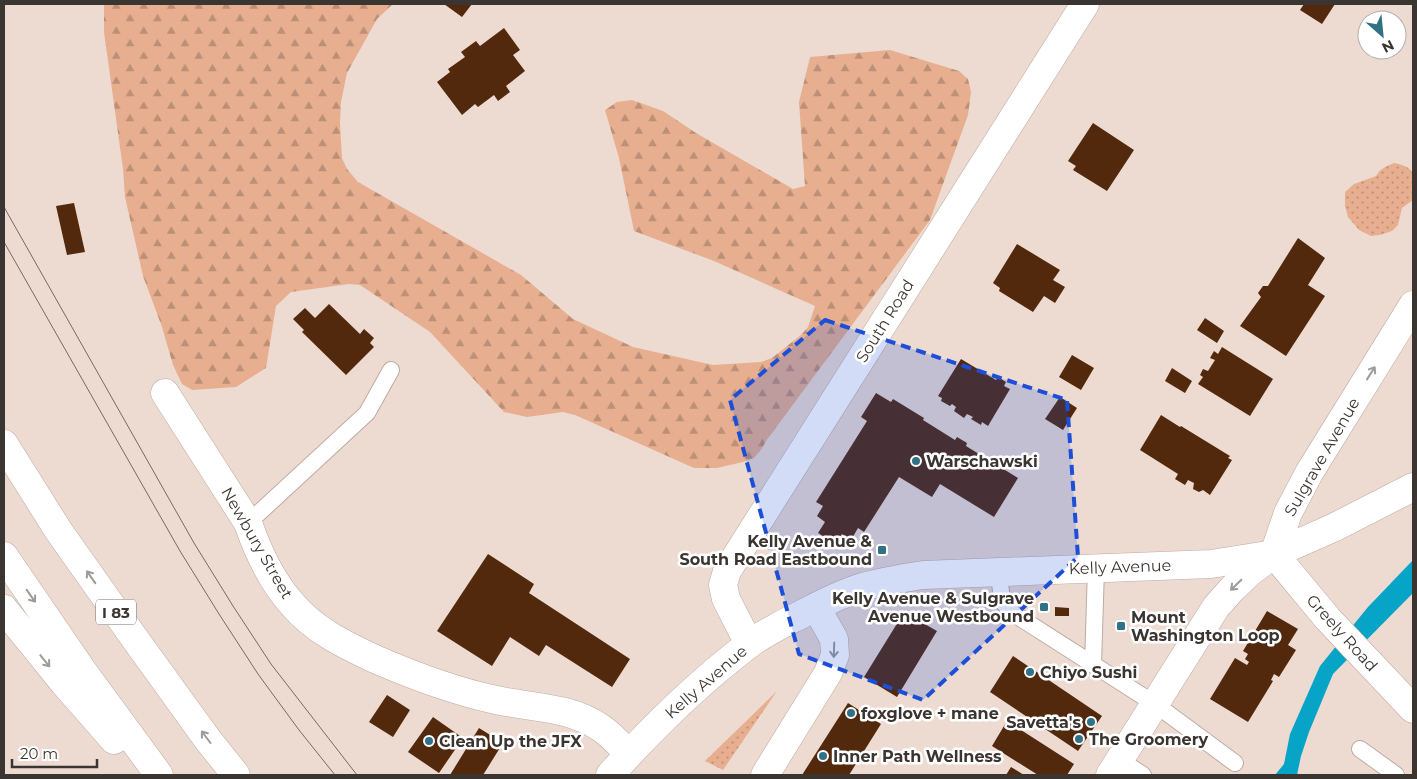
<svg xmlns="http://www.w3.org/2000/svg" width="1417" height="779" font-family="Montserrat,sans-serif">
<style>
.green{fill:url(#green-dots)}
.forest{fill:url(#forest-firs)}
.water{fill:#06a4c7}
.building{fill:#52290d}
.lines{fill:none;stroke-linecap:round;stroke-linejoin:round}
.service-casing{stroke:#bcaba1;stroke-width:18}
.minor-casing{stroke:#bcaba1;stroke-width:29}
.secondary-casing{stroke:#bcaba1;stroke-width:29}
.motorway-casing{stroke:#bcaba1;stroke-width:29}
.service{stroke:#fff;stroke-width:16}
.minor{stroke:#fff;stroke-width:28}
.secondary{stroke:#fff;stroke-width:28}
.motorway{stroke:#fff;stroke-width:28}
.tram{stroke:#736a64;stroke-width:1}
.oneway{stroke:#9d9a98}
.marked{fill:#1d4ed8;fill-opacity:0.2;stroke:#1d4ed8;stroke-width:4;stroke-dasharray:10 6;stroke-linejoin:round}
.poi-dot{fill:#307185;stroke:#fff;stroke-width:2}
.labels{text-anchor:middle;dominant-baseline:central;stroke-width:5;stroke-linejoin:round;paint-order:stroke}
.shield{fill:#fff;stroke:#76726f;stroke-width:1}
.shield-label{font-size:15px;font-weight:bold;fill:#3b3531}
.street-label{font-size:16px;fill:#3b3531;stroke:#fff}
.poi-label{font-size:16px;font-weight:bold;fill:#3b3531;stroke:#fff;text-anchor:start}
</style>
<defs>
<pattern id="green-dots" width="8" height="8" patternUnits="userSpaceOnUse" patternTransform="scale(1.25)"><rect width="8" height="8" fill="#e7af90"/><path d="M2 2h.1M6 6h.1" fill="none" stroke="#bc8f76" stroke-width="1.8" stroke-linecap="round"/></pattern>
<pattern id="forest-firs" width="22" height="20" patternUnits="userSpaceOnUse" patternTransform="scale(1.25)"><rect width="22" height="20" fill="#e7af90"/><path d="M5 1l3.5 6h-7zM16 11l3.5 6h-7z" fill="#bc8f76"/></pattern>
</defs>
<rect width="100%" height="100%" fill="#eddbd1"/>
<path class="green" d="M1395 163C1402 165 1410 167 1413 173V200L1402 208 1398 225 1392 231 1380 235 1371 236 1359 230 1348 217 1345 206V192L1354 184 1376 176C1381 168 1386 166 1395 163Z
M777 691 723 770 705 761Z"/>
<path class="forest" d="M104 4H393L377 19 347 73 341 102 340 124 342 158 347 169 358 182 521 275 573 319 633 347 713 365 761 362 772 358 801 335 808 327 815 306 714 261 634 231 619 158 605 110 617 102 632 100 663 111 696 133 793 189 805 186 799 102 810 57 890 50 959 71 968 79 971 92 968 115 930 220 766 441 761 450 754 458 743 462 717 468H694L575 415 563 412 527 417 504 412 430 332 360 285 349 284 291 292 276 306 266 368 236 387 192 390 182 384 173 365 162 327 143 276 125 197 123 169 104 32Z"/>
<path class="water" d="M1413 560V593L1333 674 1309 732 1301 756 1297 775H1275L1284 764 1290 734 1320 666 1368 607Z"/>
<path class="building" d="M444 4H472L462 17Z
M1304 4H1335L1322 24 1300 10Z
M504 28 520 50 513 55 525 71 506 86 510 92 498 101 494 95 478 107 475 104 462 115 437 82 450 72 448 69 465 57 461 52 476 41 480 46Z
M1093 123 1134 150 1107 191 1073 170 1076 166 1068 161Z
M74 203 85 252 67 255 56 206Z
M1298 238 1325 258 1308 285 1325 296 1286 356 1240 326 1261 297 1258 293 1263 286H1268Z
M1017 244 1060 270 1053 280 1065 287 1055 303 1044 296 1033 312 999 291 1000 288 993 283Z
M329 304 360 334 364 329 374 338 370 343 374 347 346 375 302 332 304 330 293 319 305 308 315 318Z
M1205 318 1224 331 1217 343 1197 330Z
M1222 347 1273 379 1250 416 1198 384 1203 377 1200 375 1203 369 1208 371 1215 360 1210 358 1214 351 1218 354Z
M1072 355 1094 368 1081 390 1059 377Z
M961 359 996 380 998 377 1006 382 1004 386 1010 389 988 426 982 422 981 425 971 419 973 417 967 414 964 418 954 411 956 407 952 404 950 406 941 401 942 398 938 396Z
M1172 368 1192 381 1185 393 1165 381Z
M876 393 891 402 893 399 924 418 923 420 955 440 957 437 967 443 966 446 1018 478 994 517 940 484 932 497 899 477 864 532 858 528 851 540 842 534 836 544 818 533 825 522 817 516 823 506 816 502 867 421 861 417Z
M1060 397 1077 408 1063 430 1045 419Z
M1161 415 1180 427 1181 426 1230 456 1228 458 1232 460 1210 495 1203 490 1199 492 1193 489 1194 483 1188 480 1185 485 1175 479 1178 474 1140 450Z
M488 554 534 584 529 593 630 659 612 687 546 645 539 656 510 637 492 666 437 631Z
M1055 607 1069 608V616H1055Z
M1267 611 1298 629 1288 645 1296 650 1279 677 1274 674 1271 680 1273 681 1248 722 1210 699 1235 658 1247 665 1249 662 1245 659 1248 654 1243 651Z
M916 619 937 631 897 697 864 677 898 622Z
M1013 656 1102 716 1078 751 990 692Z
M387 695 410 710 393 737 369 722Z
M848 703 881 724 849 775H802Z
M433 717 463 738 439 773 408 752Z
M1007 721 1074 764 1067 775H1038L992 746Z
M479 728 503 743 483 775H450Z
M1011 767 1024 775H1006Z"/>
<g class="lines">
<g class="service-casing">
<path id="service" d="M248 523 367 413 391 370
M999 573 1002 601 1011 612 1155 704 1235 763
M1093 665 1096 568
M1360 749 1396 775
M1120 760 1143 775"/>
</g>
<g class="minor-casing">
<path id="minor" d="M165 393 248 523C258 552 272 582 293 605 314 630 345 645 375 659 414 676 454 691 496 700 532 708 569 706 601 728 611 735 620 745 629 753
M749 644 726 599 723 585 727 571 1085 4
M765 775 828 673 835 655 834 639 816 607
M1110 775 1216 607 1232 589 1250 572 1274 554 1288 513 1309 473 1413 305"/>
</g>
<g class="secondary-casing">
<path id="secondary" d="M1274 554 1328 619 1413 709
M610 775C652 728 698 683 748 645 765 632 785 623 804 613 823 603 843 593 863 587 883 581 903 578 923 575L1211 564 1274 554 1335 527 1413 487"/>
</g>
<g class="motorway-casing">
<path id="motorway" d="M4 444 58 530 135 639 208 740 236 775
M4 556 82 670 159 775
M4 609 64 683 114 740"/>
</g>
<use href="#service" class="service"/>
<use href="#minor" class="minor"/>
<use href="#secondary" class="secondary"/>
<use href="#motorway" class="motorway"/>
<path class="tram" d="M4 207 194 543 233 606 271 664 357 775
M4 242 180 551 219 614 258 674 299 730 335 775"/>
</g>
<defs><path id="oneway-shaft" d="M-6 0H5M1.5-3L5.5 0L1.5 3" fill="none" stroke-width="1.6" stroke-linecap="round" stroke-linejoin="round" transform="scale(1.25)"/></defs>
<g class="oneway">
<use href="#oneway-shaft" transform="translate(1371 373) rotate(-58)"/>
<use href="#oneway-shaft" transform="translate(91 577) rotate(-125)"/>
<use href="#oneway-shaft" transform="translate(1236 585) rotate(136)"/>
<use href="#oneway-shaft" transform="translate(31 596) rotate(55)"/>
<use href="#oneway-shaft" transform="translate(834 650) rotate(92)"/>
<use href="#oneway-shaft" transform="translate(45 661) rotate(51)"/>
<use href="#oneway-shaft" transform="translate(206 737) rotate(-127)"/>
</g>
<path class="marked" d="M825 320 1067 400 1078 557 923 700 799 654 730 400Z"/>
<g class="poi-dot">
<circle cx="916" cy="461" r="5"/>
<rect x="877" y="545" width="10" height="10" rx="2.5"/>
<rect x="1039" y="602" width="10" height="10" rx="2.5"/>
<rect x="1116" y="621" width="10" height="10" rx="2.5"/>
<circle cx="1030" cy="672" r="5"/>
<circle cx="851" cy="713" r="5"/>
<circle cx="1091" cy="722" r="5"/>
<circle cx="1079" cy="739" r="5"/>
<circle cx="429" cy="741" r="5"/>
<circle cx="823" cy="756" r="5"/>
</g>
<g class="labels">
<rect class="shield" x="96" y="599.5" width="40" height="25" rx="4"/>
<g class="shield-label">
<text x="116" y="612">I 83</text>
</g>
<g class="street-label">
<text transform="translate(885 321) rotate(-58)">South Road</text>
<text transform="translate(1322 457) rotate(-60)">Sulgrave Avenue</text>
<text transform="translate(257 543) rotate(60)">Newbury Street</text>
<text transform="translate(1120 567) rotate(-2)">Kelly Avenue</text>
<text transform="translate(1342 633) rotate(48)">Greely Road</text>
<text transform="translate(706 682) rotate(-41)">Kelly Avenue</text>
</g>
<g class="poi-label">
<text x="926" y="461">Warschawski</text>
<text x="872" y="541" text-anchor="end">Kelly Avenue &amp;<tspan x="872" dy="18">South Road Eastbound</tspan></text>
<text x="1034" y="598" text-anchor="end">Kelly Avenue &amp; Sulgrave<tspan x="1034" dy="18">Avenue Westbound</tspan></text>
<text x="1131" y="617">Mount<tspan x="1131" dy="18">Washington Loop</tspan></text>
<text x="1040" y="672">Chiyo Sushi</text>
<text x="861" y="713">foxglove + mane</text>
<text x="1081" y="722" text-anchor="end">Savetta's</text>
<text x="1089" y="739">The Groomery</text>
<text x="439" y="741">Clean Up the JFX</text>
<text x="833" y="756">Inner Path Wellness</text>
</g>
</g>
<rect width="1417" height="779" fill="none" stroke="#3b3531" stroke-width="10"/>
<g transform="translate(1382 35) rotate(153)"><circle r="24" fill="#ffffff" stroke="#b1aead"/>
<path d="M0-4L9 19L0 12L-9 19Z" fill="#307185"/>
<text y="-8" font-size="14" font-weight="bold" text-anchor="middle" fill="#3b3531">N</text>
</g>
<path d="M12 759v8h85v-8" fill="none" stroke="#3b3531" stroke-width="2.5"/>
<text x="20" y="759" font-size="15" fill="#3b3531" stroke="#ffffff" stroke-width="4" paint-order="stroke">20 m</text>
</svg>
